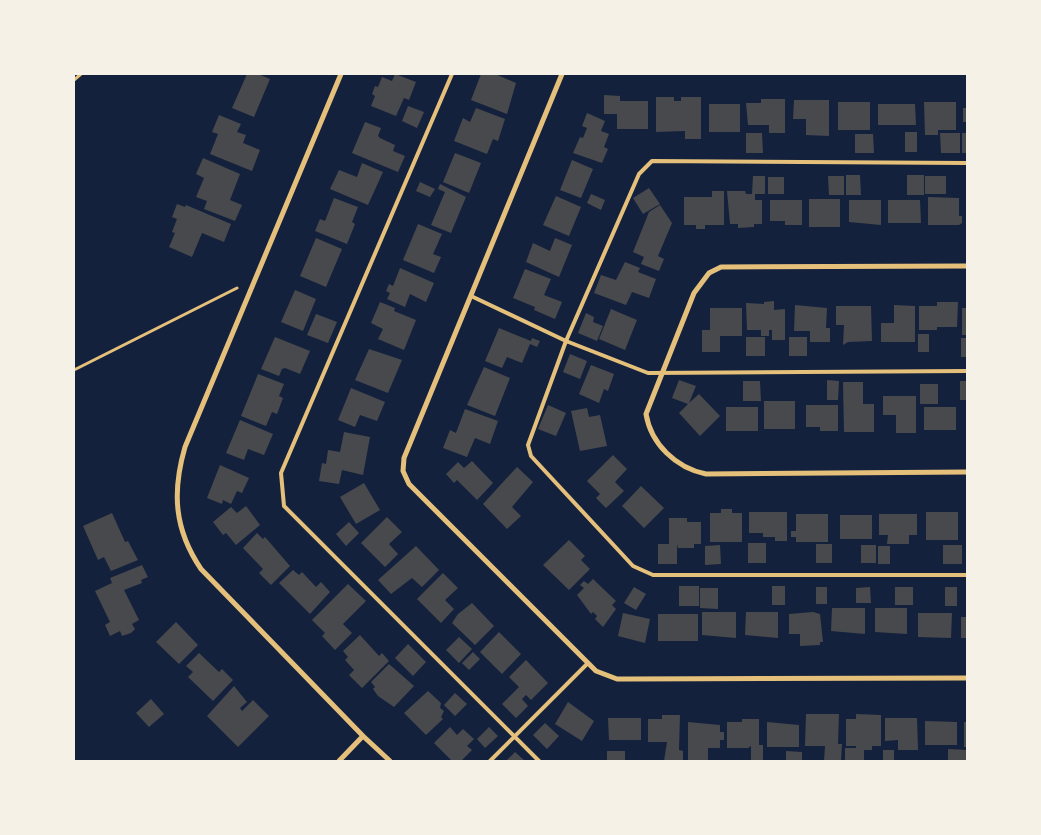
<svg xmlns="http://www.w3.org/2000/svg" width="1041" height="835" font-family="'Zilla Slab',serif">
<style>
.building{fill:#48494c}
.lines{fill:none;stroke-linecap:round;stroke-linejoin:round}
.path{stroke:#e5c07b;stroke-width:3}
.service{stroke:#e5c07b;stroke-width:4}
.minor{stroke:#e5c07b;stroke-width:5}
</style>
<rect width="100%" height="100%" fill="#14213d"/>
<path class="building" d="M247 74H258L270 79 254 117 232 108Z
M395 74 416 82 409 100 404 98 396 116 371 106 375 96 372 94 375 86 378 87 382 77 392 81Z
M481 74H495L516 83 507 114 471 100Z
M604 95 620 96V101H648V129H617V114H604Z
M656 97H674V101H681V97H701V139H685V131L656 132Z
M761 99H785V133H769V125H748L746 103H761Z
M794 100H829V136L806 135V119H793Z
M838 102H870V130H838Z
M924 102H956V130H938V135H925Z
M709 104H740V132H709Z
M878 104H915L916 125H878Z
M408 106 424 112 417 128 402 121Z
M476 108 505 119 498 141 493 139 487 154 454 141 463 118 470 122Z
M963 108H967V122H963Z
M587 113 605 121 601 131 609 134 604 147 608 149 602 163 573 153 580 137 583 138 587 128 582 126Z
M219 115 241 124 237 132 246 135 243 143 260 150 252 171 210 154 218 134 212 132Z
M365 122 381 128 378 136 380 138 395 145 393 151 405 156 398 172 352 153Z
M905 132H917V152H905Z
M746 133H762L763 153H746Z
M940 133H960V153H941Z
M962 133H967V153H962Z
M855 134H873L874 153H855Z
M455 153 481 163 469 193 443 182Z
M203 158 240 174 230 200 242 205 235 221 204 209 207 201 196 197 204 178 196 174Z
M572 160 593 169 581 198 560 190Z
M362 163 383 172 368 205 330 189 339 170 357 177Z
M846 175H860L861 195H846Z
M907 175H924V195H907Z
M753 176H765V194H755V200H762V224H754V227L738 228V224H730L727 191H745L746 194H752Z
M828 176H844V195H829Z
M925 176H946V194H925Z
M768 177H784V194H768Z
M420 182 435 189 430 197 416 191Z
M440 184 466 197 451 233 431 225 445 192 438 189Z
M649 188 660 204 643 214 633 198Z
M712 191H724V225H705V229H696V225H684V197H712Z
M591 194 605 200 601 210 587 203Z
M556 196 581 207 569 236 543 225Z
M928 197 959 198V216H962V223L959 225H928Z
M334 198 358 207 352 222 355 224 347 244 315 231 320 219 325 221Z
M809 199H840V227H809Z
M770 200H802V225H785V221H770Z
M849 200H881V225L849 222Z
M888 200H920L921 223H888Z
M177 204 185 207 186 205 231 224 224 242 202 233 192 257 169 247 175 233 172 232 177 219 172 217Z
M660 205 672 223 658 256 664 259 659 271 641 264 644 257 633 252 649 212Z
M418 224 442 234 433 254 441 257 434 273 403 260Z
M316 238 342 249 326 287 300 276Z
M555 238 572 245 559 277 526 262 533 243 550 251Z
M625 262 640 268 638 272 656 279 649 298 632 292 626 305 594 293 601 275 616 280Z
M400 268 434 283 426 302 410 294 405 307 387 299 390 293 386 291 389 284 393 286Z
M525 269 551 279 544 295 562 302 555 319 534 310 535 307 513 298Z
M295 290 316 299 303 331 281 322Z
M774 301V310L785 309V340H772V330H769V336H761V330H747L746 303 764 304V302Z
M380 302 395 308 394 311 416 320 404 350 378 339 383 329 371 323Z
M937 302H958L957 327H937V330H919V306H937Z
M795 305 827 308 826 328H830V342H810V331H794Z
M894 305 915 306V342H881V323H894Z
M836 306H871L872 341 848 342 843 345 844 325H836Z
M710 308H742V336H720V352H702V330H710Z
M962 308H967V335H962Z
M611 309 637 320 625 350 599 339Z
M586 313 594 317 593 322 603 326 597 341 578 333Z
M316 314 337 322 328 343 307 335Z
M499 328 531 341 532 338 540 341 537 347 530 344 522 363 507 357 502 368 485 361Z
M918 334H929V352H918Z
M275 337 310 351 300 374 285 368 282 369 279 376 261 369Z
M746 337H765V356H746Z
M789 337H807V356H789Z
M961 338H967V357H961Z
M369 349 402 360 388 393 355 380Z
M570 354 587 361 580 379 563 372Z
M591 365 614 374 608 391 604 389 599 403 579 394Z
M484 367 510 378 495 416 467 405Z
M258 374 284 384 279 396 283 398 277 414 272 412 266 426 241 416Z
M679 380 696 386 689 403 699 394 720 416 700 436 679 413 688 404 672 398Z
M827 380 839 381 838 400H827Z
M743 381H760L761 401H743Z
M960 381H967V400H960Z
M843 382H863V404H874V432H844Z
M920 384H938V404H920Z
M351 388 385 402 377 421 360 415 355 427 338 420Z
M883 396H916V433H896V415H883Z
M764 401H795V429H764Z
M548 405 566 413 556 436 538 429Z
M806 405H838V431H820V427H806Z
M726 407H758V431H726Z
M924 407H956V430H924Z
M587 408 589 417 600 415 607 446 580 451 571 411Z
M465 409 498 421 490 444 475 438 467 457 443 448 450 430 456 433Z
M240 420 273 434 264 455 248 449 244 460 226 453Z
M344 432 370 437 363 475 342 470 339 484 319 481 322 463 326 464 328 450 340 452Z
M613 455 627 469 615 482 624 491 606 508 596 498 600 494 587 481Z
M472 461 493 483 477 500 457 480 454 483 446 474 458 462 464 468Z
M220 465 249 478 242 493 237 491 231 504 223 500 222 504 207 498Z
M517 467 533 482 512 507 521 516 507 529 483 504Z
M364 483 380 510 356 524 340 497Z
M641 486 664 508 644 528 622 506Z
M246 506 260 525 236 545 226 533 223 535 213 522 231 507 237 513Z
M721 509H732V513H742V542H710V513H721Z
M749 512H787V541H775V537H763V533H749Z
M926 512H958V540H926Z
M112 513 125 542 128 541 138 560 111 571 104 557 98 560 83 526Z
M796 514H828V542H796V537H791V531H796Z
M879 514H917V535H909V544H887L888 535H879Z
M840 515H872V539H840Z
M387 517 402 532 389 544 398 554 385 567 361 543Z
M669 518H687V522H701V544H694V548H678L677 544V564H658V544H669Z
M349 522 359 533 346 546 336 534Z
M257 533 263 539 265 537 290 566 271 585 259 573 263 569 243 548Z
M569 540 585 556 581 560 590 569 569 590 543 565Z
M748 543H766V563H748Z
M816 544H832V563H816Z
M720 545 721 564 705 565V546Z
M861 545H876V563H861Z
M943 545H962V564H943Z
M416 546 439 570 422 587 412 578 391 594 378 580Z
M878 546H890V564H878Z
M142 565 148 577 141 580 142 583 124 590 139 620 132 624 135 629 131 633 122 636 120 631 110 636 105 625 110 622 95 591 112 583 110 578Z
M293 570 299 575 302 572 316 587 321 582 330 592 310 614 279 583Z
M443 573 458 588 445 600 454 609 441 623 417 599Z
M593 579 616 601 612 605 616 609 603 627 595 619 597 616 593 612 591 614 577 595 584 588 580 585 584 581 588 584Z
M348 584 366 601 343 624 352 633 335 650 322 636 325 633 312 620Z
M679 586H699V606H679Z
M772 586H785V605H772Z
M634 587 646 594 636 610 624 603Z
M816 587H827V604H816Z
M870 587 871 603H856V588Z
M895 587H913V605H895Z
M945 587H957V606H945Z
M700 588H718V609L700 608Z
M472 603 494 626 475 645 452 623 458 614Z
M832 608H865V634L831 631Z
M875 608H907V634L875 632Z
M702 612H736V638L702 635Z
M746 612H778V638L745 635Z
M813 612 820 614 823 642H820V645L800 646V634H789V614Z
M623 613 650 619 645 643 618 636Z
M918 613H952L951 638 918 637Z
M658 614H698V641H658Z
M961 617H967V638H961Z
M176 622 198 645 179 664 156 642Z
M499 632 521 654 502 674 480 652Z
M360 635 379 656 382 653 389 661 362 688 349 675 354 670 345 660 348 657 343 651Z
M459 637 472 649 459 663 446 650Z
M408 644 426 662 413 676 395 658Z
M473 652 480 659 469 670 462 663Z
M199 653 219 672 222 669 233 680 213 701 188 677 193 672 186 666Z
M526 660 548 683 531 700 526 695 522 699 528 706 516 718 502 704 519 687 509 677Z
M389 664 414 686 394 707 378 696 373 689 375 687 371 682Z
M234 686 247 702 240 708 242 711 253 700 269 716 238 747 207 716Z
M428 691 441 703 440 708 444 711 441 717 443 719 426 735 404 713Z
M455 693 467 704 455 716 444 705Z
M151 699 164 714 149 727 136 713Z
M568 702 594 721 582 741 555 724Z
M806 714H839L838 744H842L841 761H824L825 746H805Z
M856 714 881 715V746H872V750H864V761H845V748H856V746H846V719H856Z
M662 715H680L679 750 683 751V761H664L667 742H648V719H662Z
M608 718H641V740H609Z
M885 718H917L918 750H898V740L885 741Z
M742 719H759V745H763V761H751V746L748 748H727V722H742Z
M925 721 957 722V745H925Z
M688 722 720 725V732H724V740H720V748H708V761H688Z
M767 722 799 725V747H767Z
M964 722H967V747H964Z
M545 723 559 736 547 749 533 735Z
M450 727 457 735 463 729 474 739 467 746 472 750 461 761H452L434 743Z
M489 727 498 736 485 748 477 739Z
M948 749 967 750V761H948Z
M883 750H894V761H883Z
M607 751H625V761H607Z
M786 751 802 752V761H786Z
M515 752 525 761H506Z"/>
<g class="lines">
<path class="path" d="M74 80 81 74
M74 370 237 288"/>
<path class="service" d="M452 74 281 473 284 506 539 761
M967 163 652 161 639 174 566 341 528 445 531 456 633 566 653 575H967
M471 296 566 341 648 373 967 371
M490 761 588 663"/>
<path class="minor" d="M562 74 404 458 403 471 409 484 596 671 617 679H628L967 678
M967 266 721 267 709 273 694 293 646 414C651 444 676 468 706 474L967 472
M363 736 390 761
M339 761 363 736 201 569C174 529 172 492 185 447L341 74"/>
</g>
<rect width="1041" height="835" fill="none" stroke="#f6f1e7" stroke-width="150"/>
</svg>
